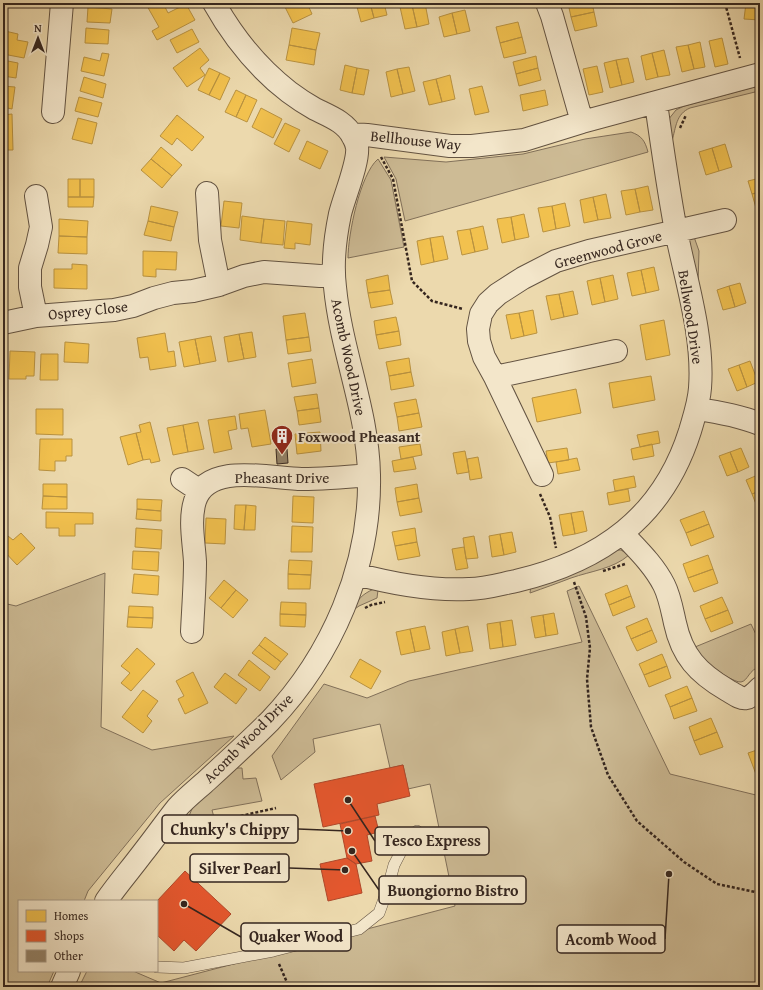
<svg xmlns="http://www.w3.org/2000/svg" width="763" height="990" font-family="'Gentium Book Plus',serif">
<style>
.green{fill:#cdbb95;stroke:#81705a}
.homes{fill:#f2c14e;stroke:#b99240}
.shops{fill:#e4572e;stroke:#b0482a}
.building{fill:#948369;stroke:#35261f}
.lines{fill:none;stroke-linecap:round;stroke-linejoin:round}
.service-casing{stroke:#635342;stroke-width:12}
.minor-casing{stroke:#635342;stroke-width:24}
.path{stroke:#35261f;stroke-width:2.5;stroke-dasharray:3 2;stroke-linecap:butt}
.service{stroke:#f3e6ca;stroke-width:11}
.minor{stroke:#f3e6ca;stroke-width:22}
.labels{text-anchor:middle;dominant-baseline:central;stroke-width:4;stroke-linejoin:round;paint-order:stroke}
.street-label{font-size:15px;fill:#35261f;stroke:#f3e6ca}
.poi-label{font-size:15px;font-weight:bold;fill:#35261f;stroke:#f3e6ca;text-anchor:start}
.leader{fill:none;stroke:#35261f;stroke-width:1.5}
.callout-dot{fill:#35261f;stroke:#f3e6ca;stroke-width:1.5}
.callout{fill:#f3e6ca;stroke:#35261f;stroke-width:1.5}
.callout-label{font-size:16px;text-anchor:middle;font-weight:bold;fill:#35261f}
</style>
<rect width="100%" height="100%" fill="#ecd9ad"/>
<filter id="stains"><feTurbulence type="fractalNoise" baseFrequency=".005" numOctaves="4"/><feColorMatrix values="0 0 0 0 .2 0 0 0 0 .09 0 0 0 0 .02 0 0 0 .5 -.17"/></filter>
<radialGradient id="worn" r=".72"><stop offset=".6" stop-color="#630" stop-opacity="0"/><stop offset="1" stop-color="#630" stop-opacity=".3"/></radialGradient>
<path class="green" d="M758 86 759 91 690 108C676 114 676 127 672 141L668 120 676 110 684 106Z
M631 132C642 136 645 141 648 152L405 221 396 179 384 157 446 162 523 154 585 139Z
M378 159 391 180 404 247 348 258C348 235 360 174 378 159Z
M693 234 699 251 698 284 688 241Z
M614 550H621L629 555C613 569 591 571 571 578 558 583 544 588 530 593L531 585Z
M105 573 101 727 152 750 234 736 160 803 88 891 84 901H19V971H54L47 987H3V603L16 606Z
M579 586 670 774 760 796V981L746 987H79L87 971H133L161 983 455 906 430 784 408 789 403 765 390 768 380 724 313 739 315 752 281 780 272 756 324 684 367 698 409 681 582 642 567 591Z
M374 589 378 590 377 598 359 606 352 611C357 600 362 594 374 589Z
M751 624 760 643V667C749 669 748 681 741 682 735 683 714 669 709 664 704 659 699 653 695 647Z
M233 768H242L243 779 256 778 262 801 212 810 215 821 184 828 194 804Z"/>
<path class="homes" d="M15 3H31L30 6Z
M152 3H163L168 13 186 4 195 20 157 40 152 31 159 27 147 6Z
M283 3H307L312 14 293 23Z
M356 3H370L374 18 361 22Z
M370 3H384L387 15 374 18Z
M420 3H425L429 24 417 27 412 5Z
M568 3H592L594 12 571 17Z
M746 3H760V20L744 19Z
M412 5 417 27 405 29 400 7Z
M88 7 112 9 110 23 87 22Z
M465 10 470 31 457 34 452 13Z
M594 12 597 26 575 31 571 17Z
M452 13 457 34 444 37 439 17Z
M518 22 522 37 500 43 496 27Z
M86 28 109 30 108 44 85 43Z
M292 28 320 33 316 50 289 45Z
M192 29 199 42 177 53 170 40Z
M5 31 18 34 17 40 28 42 24 58 3 54V43Z
M522 37 526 53 504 58 500 43Z
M722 38 728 64 715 67 709 41Z
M700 42 705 67 694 69 688 45Z
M289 45 316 50 314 65 286 60Z
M688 45 694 69 682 72 676 47Z
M200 48 209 60 200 68 205 75 187 87 173 68Z
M664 50 670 75 658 77 652 53Z
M102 53 109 54 104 76 81 71 84 57 100 61Z
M652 53 658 77 646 80 641 56Z
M536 56 538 68 516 74 513 62Z
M628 58 634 82 622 85 616 60Z
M3 60 18 63 16 78 3 76Z
M616 60 622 85 610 88 604 63Z
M345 65 357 68 352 93 340 90Z
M597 66 603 92 589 95 583 69Z
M409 67 415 91 403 94 397 69Z
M209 68 220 73 209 95 198 90Z
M357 68 369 70 364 95 352 93Z
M538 68 541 80 519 86 516 74Z
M397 69 403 94 391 97 386 72Z
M220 73 230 78 220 100 209 95Z
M450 75 455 99 442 102 436 79Z
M84 77 106 84 103 98 80 91Z
M436 79 442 102 429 105 423 82Z
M3 86 15 87 12 109 3 107Z
M482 86 489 112 475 115 469 89Z
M236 90 246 95 236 117 225 112Z
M545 90 548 105 523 111 520 95Z
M246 95 257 100 247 122 236 117Z
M79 97 102 103 98 117 75 111Z
M261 108 282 119 273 138 252 127Z
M12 114 13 150H3V115Z
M177 115 204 137 192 151 177 138 172 145 160 136Z
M78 118 97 123 92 144 72 139Z
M285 123 300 130 289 152 274 144Z
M307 141 328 151 320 169 299 159Z
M725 144 732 167 719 171 712 148Z
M161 147 182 165 172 176 151 159Z
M712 148 719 171 706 175 699 152Z
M151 159 172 176 162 188 141 170Z
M760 178V192L752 194 748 181Z
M68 179H80V197H68Z
M80 179H94V197H80Z
M648 186 653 210 640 212 635 189Z
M635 189 640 212 626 215 621 191Z
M760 192V206L756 208 752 194Z
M606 194 611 218 598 220 593 197Z
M68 197H94L93 207H68Z
M593 197 598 220 584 223 580 200Z
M224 201 242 203 239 228 221 226Z
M565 203 570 226 556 229 552 206Z
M151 206 178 212 174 227 148 221Z
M552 206 556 229 543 232 538 208Z
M524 214 529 237 515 240 511 217Z
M242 216 264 219 261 243 240 240Z
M511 217 515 240 502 243 497 219Z
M59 219 88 221 87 237 59 236Z
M264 219 285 221 283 245 261 243Z
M148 221 174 227 171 241 144 235Z
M287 221 312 224 310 245 295 243V249L284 248Z
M483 226 488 249 475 252 470 229Z
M470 229 475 252 462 255 457 231Z
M59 236 87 237V254L58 253Z
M443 236 448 259 434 262 430 238Z
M430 238 434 262 421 265 417 241Z
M143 251 177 252 176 270 156 269V277L143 276Z
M72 264 87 265V289L54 288V269H72Z
M654 267 659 290 646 293 641 270Z
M641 270 646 293 632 296 627 273Z
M388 275 390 290 368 293 366 280Z
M613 275 618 299 605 302 600 278Z
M600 278 605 302 592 305 587 281Z
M740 283 746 303 735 307 729 286Z
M729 286 735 307 723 310 717 290Z
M390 290 393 304 371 308 368 293Z
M573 291 578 314 564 317 559 294Z
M559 294 564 317 551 320 546 296Z
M533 310 537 333 524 336 519 313Z
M305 313 309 337 286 340 283 316Z
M519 313 524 336 511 339 506 315Z
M396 317 399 331 376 335 374 321Z
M664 320 670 355 646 360 640 325Z
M399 331 401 345 379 349 376 335Z
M252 332 256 357 244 359 239 334Z
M165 333 168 352 174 351 176 366 150 370 148 357 140 358 137 338Z
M239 334 244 359 228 362 224 337Z
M211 336 216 361 200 364 195 339Z
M309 337 311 351 288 354 286 340Z
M195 339 200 364 184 367 179 342Z
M65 342 89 344 88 363 64 362Z
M10 351 35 352 34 376H26V379H9Z
M41 354H58V380H40Z
M409 358 411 372 389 376 386 362Z
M312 359 316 383 292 387 288 363Z
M750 361 758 382 747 387 739 365Z
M739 365 747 387 737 391 728 369Z
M411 372 414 386 391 390 389 376Z
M651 376 655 400 613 408 609 383Z
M576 389 581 413 537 422 532 398Z
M317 394 319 408 297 411 294 397Z
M416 399 419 413 397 417 394 403Z
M319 408 321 422 299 425 297 411Z
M36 409H63V435L36 434Z
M265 410 271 444 252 447 248 428 241 429 239 414Z
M419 413 422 427 399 431 397 417Z
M235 416 237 429 228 431 232 449 214 453 208 420Z
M150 422 160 461 151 463 150 459 143 460 136 433 141 432 139 425Z
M198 422 204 449 188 452 183 425Z
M183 425 188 452 173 455 167 428Z
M658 431 660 443 640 447 637 435Z
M320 432 321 451 297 454 295 434Z
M136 433 143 460 128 465 120 437Z
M40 439H72V456H66V461H55V471L39 470Z
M420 444 422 455 401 459 399 447Z
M652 444 654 456 633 460 631 449Z
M567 448 569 460 548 463 546 451Z
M741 448 749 467 738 472 730 452Z
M465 451 469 472 457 474 453 453Z
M730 452 738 472 727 476 719 456Z
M413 457 416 469 394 472 392 461Z
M478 457 482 478 470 480 467 459Z
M577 458 580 470 558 474 556 462Z
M760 474V491L752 494 746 480Z
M634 476 636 487 615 491 613 480Z
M43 484H67V497L43 496Z
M417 484 419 498 397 502 395 488Z
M628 489 630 501 609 505 607 493Z
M760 491V508L758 509 752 494Z
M43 496 67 497V509H42Z
M293 496 314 497 313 523 292 522Z
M419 498 422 512 400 516 397 502Z
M137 499 162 500 161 511 137 509Z
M235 505H246L244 530 234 529Z
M246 505 256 506 255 530H244Z
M137 509 161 511V521L136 519Z
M583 511 587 531 575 534 571 513Z
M704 511 709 524 686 533 680 520Z
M46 512 93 513V524H75V536H59V528H46Z
M571 513 575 534 563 536 559 515Z
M206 518 226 519 225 544 205 543Z
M709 524 714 537 691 546 686 533Z
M292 526 313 527 312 552H291Z
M136 528 162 530 161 549 135 547Z
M415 528 417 542 395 546 392 532Z
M512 532 516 552 504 555 500 534Z
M21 533 35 548 17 565 3 550V541L8 536 13 540Z
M500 534 504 555 492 557 489 536Z
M474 536 478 558 466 559 463 538Z
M417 542 420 556 398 560 395 546Z
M464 547 468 568 456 570 452 549Z
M133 551 159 552 158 571 132 569Z
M708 555 713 569 688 578 683 564Z
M289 560 312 561 311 575 288 574Z
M713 569 718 583 694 592 688 578Z
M134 574 159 576 158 595 132 593Z
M288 574 311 575 310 589H288Z
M224 580 236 590 221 608 209 598Z
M627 585 631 596 609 605 605 594Z
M236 590 248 600 233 618 221 608Z
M631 596 635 607 613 616 609 605Z
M722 597 728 610 705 619 700 606Z
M281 602 306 603V615L280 614Z
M129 606 153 607V618L128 617Z
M728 610 733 623 711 632 705 619Z
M554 613 558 634 546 636 543 615Z
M280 614 306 615 305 627 280 626Z
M543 615 546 636 535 638 531 617Z
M128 617 153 618 152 628 127 627Z
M647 618 652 630 631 639 626 627Z
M512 620 516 645 503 647 500 622Z
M500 622 503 647 490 649 487 624Z
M425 626 430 649 415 652 410 629Z
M468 626 473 651 460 653 455 629Z
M410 629 415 652 401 655 396 632Z
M455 629 460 653 446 656 442 632Z
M652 630 657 642 637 651 631 639Z
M265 637 288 654 281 662 259 645Z
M259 645 281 662 275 670 252 653Z
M137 648 155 664 131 691 121 683 130 673 121 666Z
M662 654 667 666 644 675 639 664Z
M360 659 381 671 371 689 350 677Z
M249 660 270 677 260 691 238 675Z
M667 666 671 678 649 687 644 675Z
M193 672 208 703 185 714 178 699 184 696 176 681Z
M225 673 247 689 236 704 214 687Z
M687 686 692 698 670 707 665 695Z
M143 690 158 701 147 716 152 721 143 733 122 717Z
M692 698 697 711 674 719 670 707Z
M711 718 717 732 694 741 689 727Z
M717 732 723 747 700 755 694 741Z
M760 749V775L757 777 748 753Z"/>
<path class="shops" d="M403 765 410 796 377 804 379 815 323 827 314 784Z
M375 816 379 832 367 835 372 861 356 864 347 858 340 824Z
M347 858 356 864 362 893 328 901 320 864Z
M185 871 231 914 196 951 184 940 174 951 157 935V901Z"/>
<path class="building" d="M276 449H287L288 463 277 464Z"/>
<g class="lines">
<g class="service-casing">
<path id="service" d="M157 967 184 968 273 951 359 929 379 913 387 891 394 865 406 842 417 831"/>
</g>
<g class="minor-casing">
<path id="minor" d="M547 3 552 16 582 122
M53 112 62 3
M352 134 367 135 450 146H472L524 140 582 122 760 74
M207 193 210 240 219 285
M36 196 41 227 37 245 30 268V287L36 316
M3 323 36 316 114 310 133 306 154 298 173 293 193 291 219 285 244 276 264 272 320 276 333 275
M495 377 616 351
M697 409C719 412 740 416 760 424
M542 475 495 377 484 357 479 341 478 329 481 314 488 303 498 294 523 278 556 261 589 251 725 220
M182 479 200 491
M622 533C637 549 654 565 664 585 670 597 672 610 675 623 682 656 698 673 727 690 744 700 745 703 760 688
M356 574C393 584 430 591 469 589 485 589 501 584 516 581 601 561 663 517 690 431 694 417 699 403 700 388 704 337 686 281 676 231 668 188 662 146 656 103
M192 632C193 609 195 585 195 562 194 543 189 520 195 501 207 461 272 479 302 479 324 479 347 477 369 475
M106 901C117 885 130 870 142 854 154 839 165 823 177 808 185 799 195 791 204 783 227 762 249 742 270 721 332 656 371 566 369 475 368 411 341 351 335 287 332 263 335 238 340 214 344 197 359 162 357 147 356 143 355 140 353 137 346 122 329 116 315 109 306 104 297 98 289 92 258 68 233 37 214 3
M62 987 69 971"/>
</g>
<path class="path" d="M725 3 740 58
M680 128 686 115
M381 157 393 179 412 281 432 301 463 309
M540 494 550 517 556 548
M603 571 625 564
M574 582 586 617 590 648 587 679 591 727 608 775 637 821 684 862 717 884 760 893
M365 608 371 605 385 602
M187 828 276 808
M216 876 248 869
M279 964 289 987"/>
<use href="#service" class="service"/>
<use href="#minor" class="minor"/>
</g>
<defs>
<g id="building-pin" transform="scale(1.15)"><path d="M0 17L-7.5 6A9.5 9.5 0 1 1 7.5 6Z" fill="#8f2418" stroke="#f3e6ca"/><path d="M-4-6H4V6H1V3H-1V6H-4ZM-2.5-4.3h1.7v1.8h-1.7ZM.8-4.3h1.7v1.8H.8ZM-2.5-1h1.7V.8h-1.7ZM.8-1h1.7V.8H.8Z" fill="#fff"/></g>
</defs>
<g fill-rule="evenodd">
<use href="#building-pin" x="282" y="436"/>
</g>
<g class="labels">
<g class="street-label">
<text transform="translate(416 140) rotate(6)">Bellhouse Way</text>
<text transform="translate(608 249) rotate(-15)">Greenwood Grove</text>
<text transform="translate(88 310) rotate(-6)">Osprey Close</text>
<text transform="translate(691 317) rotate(81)">Bellwood Drive</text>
<text transform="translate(349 357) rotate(78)">Acomb Wood Drive</text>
<text x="282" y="477">Pheasant Drive</text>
<text transform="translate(248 738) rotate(-45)">Acomb Wood Drive</text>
</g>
<g class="poi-label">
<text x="298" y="436">Foxwood Pheasant</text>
</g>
</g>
<path class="leader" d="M348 831L298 829M348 800L375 841M345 870L289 868M352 851L379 890M184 904L241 937M669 874L665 939"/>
<g class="callout-dot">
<circle cx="348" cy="831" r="4"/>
<circle cx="348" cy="800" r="4"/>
<circle cx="345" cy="870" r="4"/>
<circle cx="352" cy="851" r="4"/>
<circle cx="184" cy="904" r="4"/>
<circle cx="669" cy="874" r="4"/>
</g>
<g class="callout">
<rect x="162" y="815" width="136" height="28" rx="4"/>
<rect x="375" y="827" width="114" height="28" rx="4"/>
<rect x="190" y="854" width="99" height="28" rx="4"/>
<rect x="379" y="876" width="147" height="28" rx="4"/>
<rect x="241" y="923" width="110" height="28" rx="4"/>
<rect x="557" y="925" width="108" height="28" rx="4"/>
</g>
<g class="callout-label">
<text x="230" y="835">Chunky's Chippy</text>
<text x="432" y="846">Tesco Express</text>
<text x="240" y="874">Silver Pearl</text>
<text x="453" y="896">Buongiorno Bistro</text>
<text x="296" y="942">Quaker Wood</text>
<text x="611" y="945">Acomb Wood</text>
</g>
<rect width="763" height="990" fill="none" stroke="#ecd9ad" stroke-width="16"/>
<rect x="4" y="4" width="755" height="982" fill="none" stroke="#35261f" stroke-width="2"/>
<rect x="8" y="8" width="747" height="974" fill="none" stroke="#35261f"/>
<rect x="18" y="900" width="140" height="72" fill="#f3e6ca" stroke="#a79986"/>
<rect x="26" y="910" width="20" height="12" fill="#f2c14e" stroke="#a79986"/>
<text x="54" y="920" font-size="12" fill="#35261f">Homes</text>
<rect x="26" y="930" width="20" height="12" fill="#e4572e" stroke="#a79986"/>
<text x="54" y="940" font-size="12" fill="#35261f">Shops</text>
<rect x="26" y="950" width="20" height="12" fill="#948369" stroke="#a79986"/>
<text x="54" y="960" font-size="12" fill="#35261f">Other</text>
<g transform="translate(38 38)" stroke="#f3e6ca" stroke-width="3" paint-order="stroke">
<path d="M0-3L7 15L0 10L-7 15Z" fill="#35261f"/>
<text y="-6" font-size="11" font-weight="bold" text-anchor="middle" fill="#35261f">N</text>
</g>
<rect width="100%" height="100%" filter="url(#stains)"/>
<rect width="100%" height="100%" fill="url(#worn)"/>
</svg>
